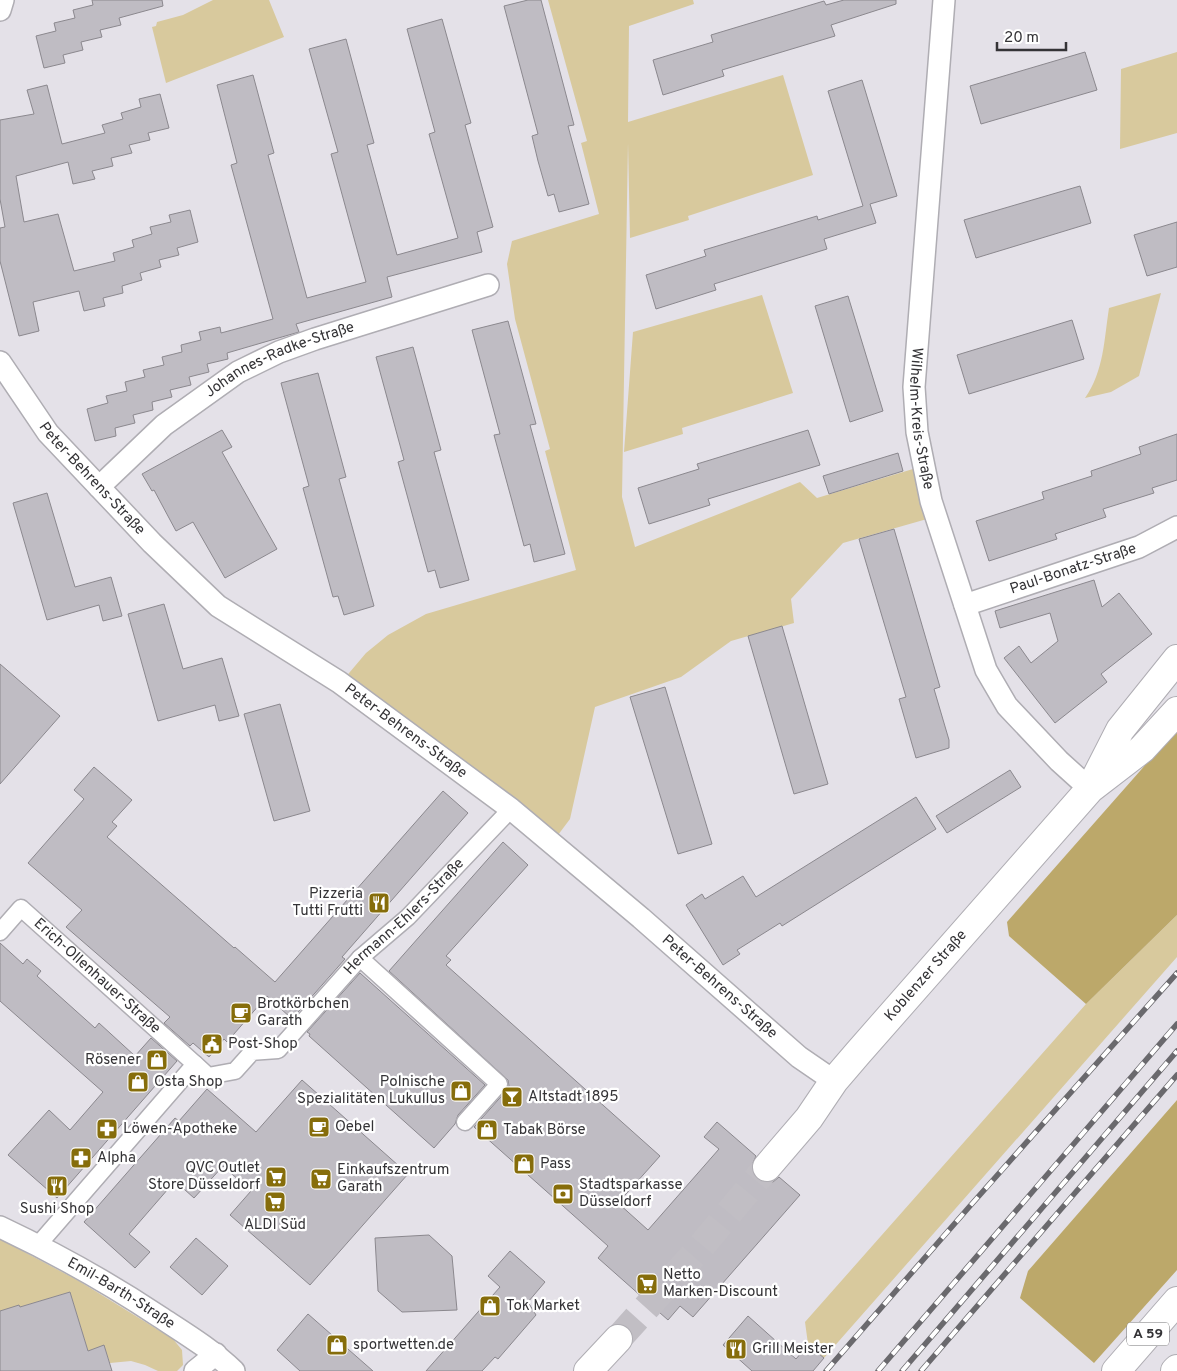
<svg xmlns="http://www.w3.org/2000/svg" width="1177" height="1371" font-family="Overpass,sans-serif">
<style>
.green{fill:#d8c99d}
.forest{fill:#bca86a}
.building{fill:#bfbcc3;stroke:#8b888e}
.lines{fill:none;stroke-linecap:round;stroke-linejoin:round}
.secondary-tunnel{stroke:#c1bec4;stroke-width:28;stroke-dasharray:28 14;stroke-linecap:butt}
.pedestrian-casing{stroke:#afadb3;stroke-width:19}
.minor-casing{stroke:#afadb3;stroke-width:24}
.secondary-casing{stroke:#afadb3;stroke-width:30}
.motorway-casing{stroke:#afadb3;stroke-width:30}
.pedestrian{stroke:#fff;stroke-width:16}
.minor{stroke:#fff;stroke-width:21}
.secondary{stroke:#fff;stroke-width:28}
.motorway{stroke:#fff;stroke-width:28}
.rail-casing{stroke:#6a696d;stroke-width:5.5}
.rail{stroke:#fff;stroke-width:4;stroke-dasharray:11;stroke-linecap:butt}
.labels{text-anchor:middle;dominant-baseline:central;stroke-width:4.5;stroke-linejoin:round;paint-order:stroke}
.shield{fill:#fff;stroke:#717072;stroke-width:1}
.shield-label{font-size:14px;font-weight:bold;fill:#343336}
.street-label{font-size:15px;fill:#343336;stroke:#fff}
.poi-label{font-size:15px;fill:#343336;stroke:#fff;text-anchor:start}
</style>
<rect width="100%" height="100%" fill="#e4e1e8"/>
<path class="green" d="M213 0H269L284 37 166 83 152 27 156 26 157 22 183 15Z
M548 0H693L694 4 629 26 628 122 783 75 813 175 688 216 689 220 630 238 628 143 622 497 635 547 800 482 817 498 913 469 927 519 843 543 791 599 794 623 731 641 681 677 595 707 570 819 558 835 344 679 366 653 388 635 426 614 576 570 545 451 550 449 515 319 507 264 512 241 599 214 581 143 587 141Z
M1177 52V133L1120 149 1121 69Z
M1161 293 1139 376 1111 392 1085 398C1104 371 1104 340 1109 308Z
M762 295 793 393 682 428 683 434 624 452 633 332Z
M1177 915V957L824 1358 808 1344 805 1322 1086 1004Z
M0 1239 79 1281 173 1339 182 1350 183 1365 177 1371H158L145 1365 131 1361 110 1363 104 1346 88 1351 70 1292 20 1307 0 1311Z"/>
<path class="forest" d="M1177 729V915L1086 1004 1009 936 1007 922Z
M1177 1100V1270L1094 1363 1020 1298 1028 1271Z"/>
<path class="building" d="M92 0H162L163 6 119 18 121 25 100 30 102 37 81 42 83 50 63 55 65 63 44 68 36 36 56 31 54 23 75 18 73 10 93 5Z
M528 0H541L574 125 568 126 589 204 559 212 554 194 548 196 538 161 532 136 538 134 504 6Z
M844 0H896V4L831 25 835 36 722 70 724 76 663 95 653 60 713 42 711 35 824 1 826 5Z
M442 19 471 123 465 125 493 227 477 232 482 252 387 277 392 297 296 324 299 332 227 353 228 359 207 364 209 372 189 377 191 385 170 390 172 397 152 402 153 410 133 415 135 423 115 428 116 436 95 441 87 409 108 403 106 396 127 391 125 382 145 377 143 370 164 365 162 357 182 352 181 345 201 340 199 332 220 327 221 333 273 319 231 165 237 163 217 85 253 75 274 153 268 155 307 298 366 282 331 154 338 152 309 49 346 39 374 143 367 145 397 255 458 238 429 134 435 132 407 29Z
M1085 52 1097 90 981 124 970 86Z
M862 80 897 196 870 204 876 223 824 239 827 249 714 284 716 290 656 309 646 275 706 256 704 250 817 216 818 220 863 206 828 91Z
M47 85 62 144 105 133 102 125 123 119 121 113 141 107 139 99 160 94 169 128 148 133 150 140 129 145 132 153 111 158 113 166 92 171 95 179 73 184 68 162 16 176 24 222 58 214 74 271 115 261 113 253 134 247 132 240 152 234 150 227 171 222 169 215 190 210 198 242 177 248 179 255 159 260 161 267 140 273 142 280 122 286 123 293 103 298 105 306 84 311 79 291 33 302 39 331 19 336 0 261V228L5 227 0 199V120L34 114 27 90Z
M1080 186 1091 223 976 258 964 220Z
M1177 222V267L1147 276 1134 235Z
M848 296 883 411 850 422 815 306Z
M1072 320 1084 359 969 394 957 355Z
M508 321 536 424 530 425 565 554 534 562 530 544 524 546 512 501 494 435 500 434 472 330Z
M413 347 441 450 434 452 469 580 440 588 435 570 428 572 398 462 404 460 376 357Z
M318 373 346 477 339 479 374 606 344 615 338 596 333 597 303 488 309 486 281 383Z
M222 430 232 447 222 452 277 549 225 578 193 522 176 531 154 490 152 491 142 474Z
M808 430 820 465 708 499 710 505 649 524 638 488 699 469 697 464Z
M1177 434V480L1152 488 1154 493 1103 509 1106 517 1055 534 1057 539 989 561 976 521 1044 499 1042 492 1092 476 1091 471 1141 454 1139 447Z
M898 453 903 471 829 494 823 476Z
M47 493 75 587 111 577 122 616 103 621 99 605 47 620 13 503Z
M894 529 940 687 934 689 949 740V748L916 758 899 699 906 697 859 539Z
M1094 580 1102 607 1119 593 1152 634 1101 674 1107 682 1055 723 1004 658 1019 646 1031 663 1058 641 1050 613 1000 628 995 611Z
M164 604 183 669 222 658 239 716 219 721 215 705 158 721 128 614Z
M782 626 828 784 794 794 748 636Z
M0 664 60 716 0 784Z
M665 687 712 844 678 854 630 697Z
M280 704 310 811 274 821 244 714Z
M94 767 132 800 112 822 117 826 107 837 234 948 235 947 275 982 443 791 468 813 342 957 345 959 292 1019 267 996 227 1042 224 1039 209 1057 193 1043 190 1046 164 1023 170 1017 66 927 82 910 28 863 84 799 74 790Z
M1010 770 1021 787 947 833 936 816Z
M916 797 936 829 782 926 780 923 737 950 740 954 723 965 686 905 702 894 705 899 743 876 756 897Z
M503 842 528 865 446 956 451 960 446 965 660 1156 618 1203 648 1230 719 1149 704 1137 717 1122 756 1156 752 1165V1172L756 1178 765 1182H773L779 1177 800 1195 693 1317 680 1306 668 1320 598 1258 608 1246 474 1127 506 1091 509 1086 508 1080 389 971Z
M0 943 23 964 27 959 41 971 37 976 95 1028 99 1023 135 1056 151 1038 177 1061 57 1198 8 1155 49 1110 70 1130 103 1092 0 1001Z
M360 973 485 1085 458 1115 455 1124 434 1148 309 1036 310 1034 307 1032Z
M302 1080 408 1174 310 1285 230 1215 251 1191 223 1166 194 1198 175 1181 129 1234 150 1252 135 1268 84 1222 175 1118 179 1121 207 1089 256 1132Z
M429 1235 452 1256 457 1310 402 1312 378 1291 375 1238Z
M196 1238 228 1266 202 1295 170 1267Z
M510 1251 545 1282 528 1302 536 1315 498 1359 495 1357 482 1371H426L500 1287 488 1276Z
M70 1292 88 1351 104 1345 112 1371H0V1311L19 1305 20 1307Z
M308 1314 373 1371H300L277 1350Z
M748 1316 796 1359 808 1345 824 1358 813 1371H752L723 1345Z"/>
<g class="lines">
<path class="secondary-tunnel" d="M618 1339 699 1249 767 1167"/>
<g class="pedestrian-casing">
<g id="pedestrian">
<path id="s1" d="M0 932 21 908 195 1064"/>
<path d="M360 958 499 1084 465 1122"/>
<path id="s2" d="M38 1245 195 1064 208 1076 235 1071 252 1052 278 1050 360 958 408 917 511 809"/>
</g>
</g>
<g class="minor-casing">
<g id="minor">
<path id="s3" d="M944 0 914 387 917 432 931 501 986 670 1007 706 1059 761 1090 789"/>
<path d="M0 10 3 0"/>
<path id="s4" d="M0 362 48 433 152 543 218 606 339 682 511 809 641 918 799 1057 834 1081"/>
<path id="s5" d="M99 487 164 425 238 372 279 352 315 339 488 285"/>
<path id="s6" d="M965 605 1139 547 1177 527"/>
<path id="s7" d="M0 1227C55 1253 109 1283 160 1317 186 1334 211 1349 234 1371"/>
<path d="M195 1371 216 1354"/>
</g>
</g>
<g class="secondary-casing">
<g id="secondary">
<path d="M1093 783 1120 730 1177 659"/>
<path id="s8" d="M767 1167 809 1118 834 1081 858 1053 1090 789 1142 749 1177 711"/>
<path d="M588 1371 618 1339"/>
</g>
</g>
<g class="motorway-casing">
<path id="motorway" d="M1116 1371 1177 1301
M1175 1371 1177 1369"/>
</g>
<use href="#pedestrian" class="pedestrian"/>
<use href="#minor" class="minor"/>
<use href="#secondary" class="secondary"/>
<use href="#motorway" class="motorway"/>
<g class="rail-casing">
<path id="rail" d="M826 1371 970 1206 1177 973
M878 1371 1177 1024
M902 1371 1177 1051
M921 1371 1177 1075"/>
</g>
<use href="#rail" class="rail"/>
</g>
<defs>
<g id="restaurant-square" transform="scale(1.125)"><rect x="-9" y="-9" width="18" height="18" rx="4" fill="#866d0b" stroke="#fff"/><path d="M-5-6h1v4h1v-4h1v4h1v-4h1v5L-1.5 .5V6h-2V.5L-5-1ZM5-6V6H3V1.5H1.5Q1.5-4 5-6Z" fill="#fff"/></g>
<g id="cafe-square" transform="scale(1.125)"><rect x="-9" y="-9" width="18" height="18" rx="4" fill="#866d0b" stroke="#fff"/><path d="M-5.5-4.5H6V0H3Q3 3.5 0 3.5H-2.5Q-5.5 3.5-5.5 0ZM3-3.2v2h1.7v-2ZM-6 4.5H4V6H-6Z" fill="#fff"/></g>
<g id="civic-square" transform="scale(1.125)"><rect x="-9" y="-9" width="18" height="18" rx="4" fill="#866d0b" stroke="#fff"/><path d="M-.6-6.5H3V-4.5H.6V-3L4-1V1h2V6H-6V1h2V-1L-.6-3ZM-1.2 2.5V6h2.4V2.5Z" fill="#fff"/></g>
<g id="shop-square" transform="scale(1.125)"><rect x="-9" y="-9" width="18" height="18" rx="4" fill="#866d0b" stroke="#fff"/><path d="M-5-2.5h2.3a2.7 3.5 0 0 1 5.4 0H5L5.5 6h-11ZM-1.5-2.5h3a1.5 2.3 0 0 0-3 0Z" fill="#fff"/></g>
<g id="bar-square" transform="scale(1.125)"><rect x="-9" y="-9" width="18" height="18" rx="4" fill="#866d0b" stroke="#fff"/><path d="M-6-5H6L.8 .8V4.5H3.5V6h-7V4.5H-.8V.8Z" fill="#fff"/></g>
<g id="pharmacy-square" transform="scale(1.125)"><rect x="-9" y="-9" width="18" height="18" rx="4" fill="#866d0b" stroke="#fff"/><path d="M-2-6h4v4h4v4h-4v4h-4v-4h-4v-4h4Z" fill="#fff"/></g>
<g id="supermarket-square" transform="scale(1.125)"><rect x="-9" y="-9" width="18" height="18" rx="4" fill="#866d0b" stroke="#fff"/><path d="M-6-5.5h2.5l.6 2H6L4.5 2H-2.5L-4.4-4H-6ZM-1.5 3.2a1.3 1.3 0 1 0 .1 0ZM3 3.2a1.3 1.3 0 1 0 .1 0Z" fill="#fff"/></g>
<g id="bank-square" transform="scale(1.125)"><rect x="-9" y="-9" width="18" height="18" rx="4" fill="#866d0b" stroke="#fff"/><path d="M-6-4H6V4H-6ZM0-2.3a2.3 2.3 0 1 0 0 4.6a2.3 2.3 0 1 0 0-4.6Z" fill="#fff"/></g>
</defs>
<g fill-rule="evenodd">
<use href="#restaurant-square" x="379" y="903"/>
<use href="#cafe-square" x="241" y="1013"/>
<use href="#civic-square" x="212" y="1044"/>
<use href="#shop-square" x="157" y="1060"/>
<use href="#shop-square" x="138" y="1082"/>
<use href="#shop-square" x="461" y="1091"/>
<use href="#bar-square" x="512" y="1097"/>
<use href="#cafe-square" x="319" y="1127"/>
<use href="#pharmacy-square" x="107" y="1129"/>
<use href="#shop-square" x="487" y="1130"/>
<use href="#pharmacy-square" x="81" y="1158"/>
<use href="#shop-square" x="524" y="1164"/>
<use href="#supermarket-square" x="276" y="1177"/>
<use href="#supermarket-square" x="321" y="1179"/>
<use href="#restaurant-square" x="57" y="1186"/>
<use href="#bank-square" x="563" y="1194"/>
<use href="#supermarket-square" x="275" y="1202"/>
<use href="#supermarket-square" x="647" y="1284"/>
<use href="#shop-square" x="490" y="1306"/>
<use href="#shop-square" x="337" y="1345"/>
<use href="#restaurant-square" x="736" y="1349"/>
</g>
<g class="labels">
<rect class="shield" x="1127" y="1322.5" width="42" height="23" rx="4"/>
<g class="shield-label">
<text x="1148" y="1334">A 59</text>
</g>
<g class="street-label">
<text stroke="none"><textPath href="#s5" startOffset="224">Johannes-Radke-Straße</textPath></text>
<text stroke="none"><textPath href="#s3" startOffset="420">Wilhelm-Kreis-Straße</textPath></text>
<text stroke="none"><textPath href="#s4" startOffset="149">Peter-Behrens-Straße</textPath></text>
<text stroke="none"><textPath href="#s6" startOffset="114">Paul-Bonatz-Straße</textPath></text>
<text stroke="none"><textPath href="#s4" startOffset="554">Peter-Behrens-Straße</textPath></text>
<text stroke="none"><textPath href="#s2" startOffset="520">Hermann-Ehlers-Straße</textPath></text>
<text stroke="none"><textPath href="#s8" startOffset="249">Koblenzer Straße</textPath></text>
<text stroke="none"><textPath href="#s1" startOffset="134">Erich-Ollenhauer-Straße</textPath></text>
<text stroke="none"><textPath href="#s4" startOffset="959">Peter-Behrens-Straße</textPath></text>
<text stroke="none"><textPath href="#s7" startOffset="138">Emil-Barth-Straße</textPath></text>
</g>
<g class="poi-label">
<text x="363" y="894" text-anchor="end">Pizzeria<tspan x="363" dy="17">Tutti Frutti</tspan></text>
<text x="257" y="1004">Brotkörbchen<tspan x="257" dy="17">Garath</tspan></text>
<text x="228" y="1044">Post-Shop</text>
<text x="141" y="1060" text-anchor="end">Rösener</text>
<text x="154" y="1082">Osta Shop</text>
<text x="445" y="1082" text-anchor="end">Polnische<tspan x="445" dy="17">Spezialitäten Lukullus</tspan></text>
<text x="528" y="1097">Altstadt 1895</text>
<text x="335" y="1127">Oebel</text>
<text x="123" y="1129">Löwen-Apotheke</text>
<text x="503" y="1130">Tabak Börse</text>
<text x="97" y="1158">Alpha</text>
<text x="540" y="1164">Pass</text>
<text x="260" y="1168" text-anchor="end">QVC Outlet<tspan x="260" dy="17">Store Düsseldorf</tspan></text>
<text x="337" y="1170">Einkaufszentrum<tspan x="337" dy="17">Garath</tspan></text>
<text x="579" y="1185">Stadtsparkasse<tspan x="579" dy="17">Düsseldorf</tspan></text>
<text x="57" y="1209" text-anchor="middle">Sushi Shop</text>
<text x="275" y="1225" text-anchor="middle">ALDI Süd</text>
<text x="663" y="1275">Netto<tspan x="663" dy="17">Marken-Discount</tspan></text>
<text x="506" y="1306">Tok Market</text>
<text x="353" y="1345">sportwetten.de</text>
<text x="752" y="1349">Grill Meister</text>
</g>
</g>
<path d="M997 42v8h69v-8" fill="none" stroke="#343336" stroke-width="2.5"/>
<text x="1004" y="42" font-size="15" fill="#343336" stroke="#ffffff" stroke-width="4" paint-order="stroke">20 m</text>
</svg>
